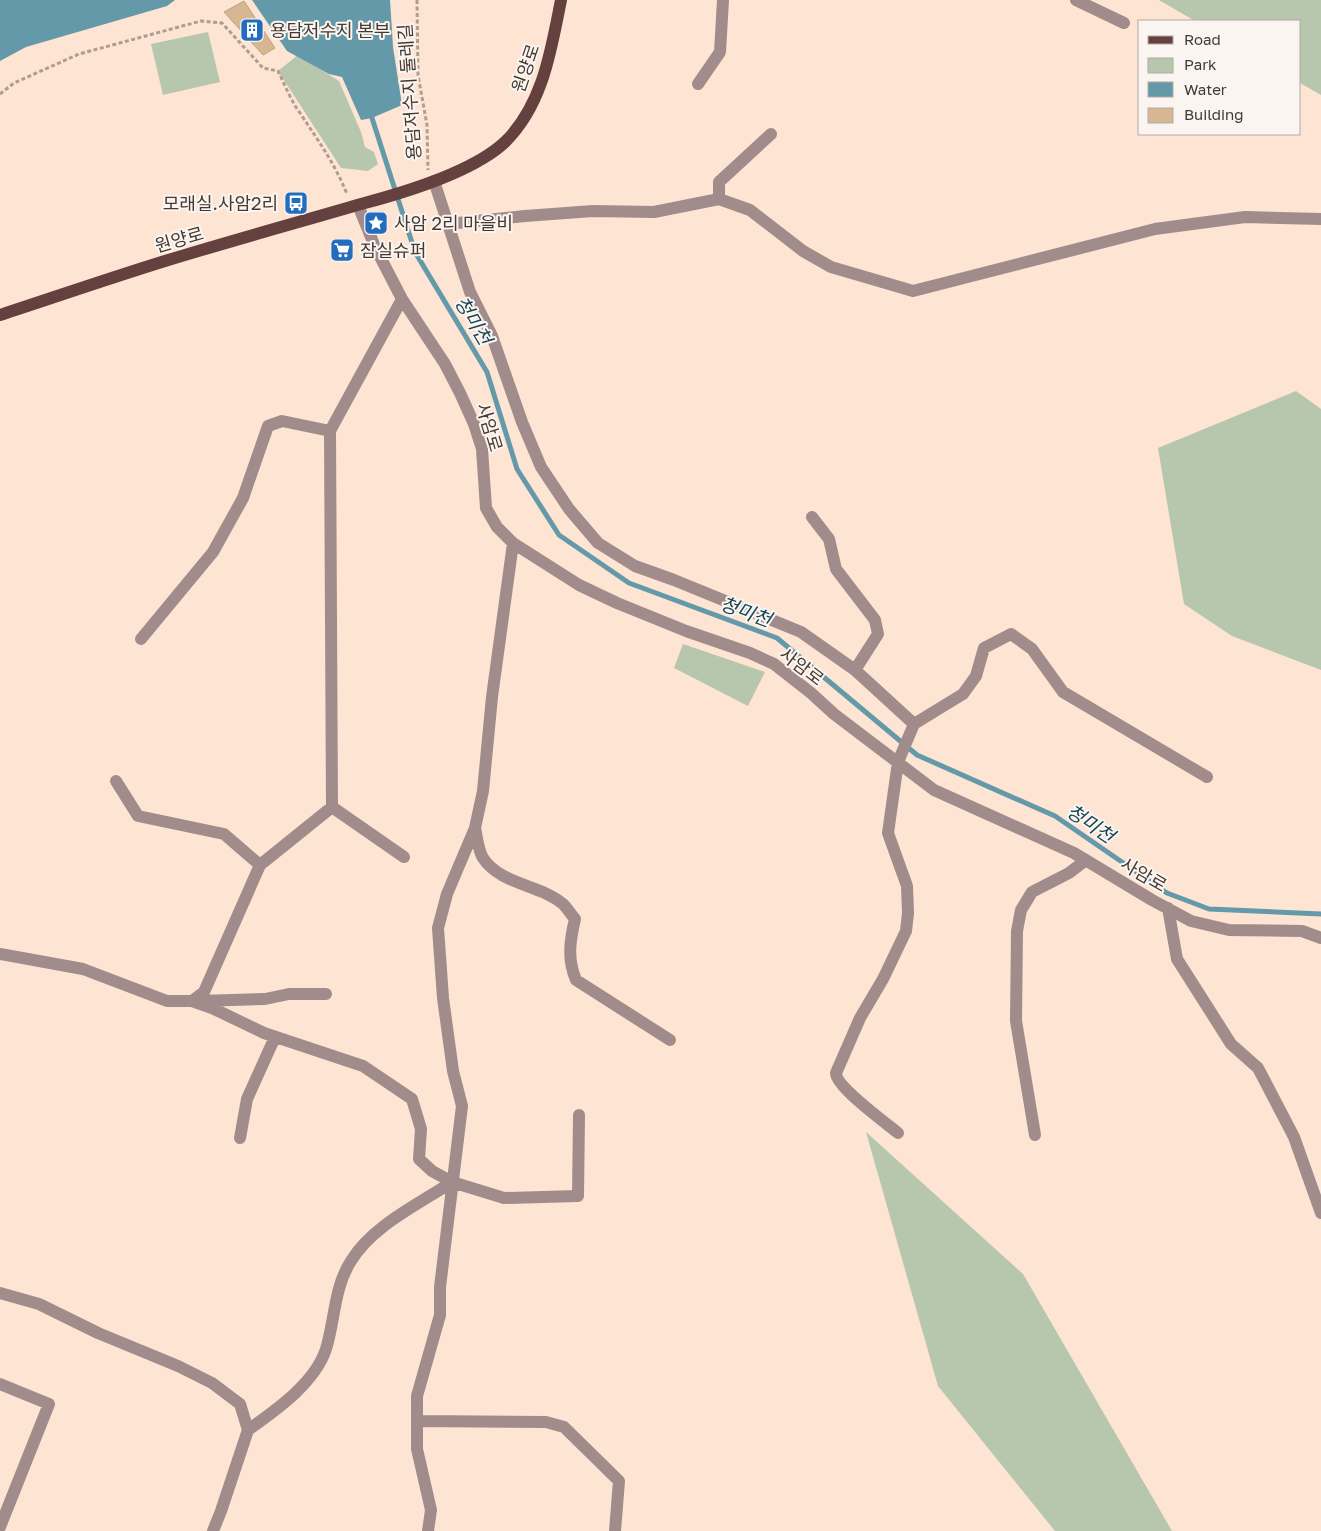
<svg xmlns="http://www.w3.org/2000/svg" width="1321" height="1531" font-family="'Golos Text','Noto Sans KR',sans-serif">
<style>
.green{fill:#b6c7ae}
.water{fill:#6499a9}
.lines{fill:none;stroke-linecap:round;stroke-linejoin:round}
.stream{stroke:#6499a9;stroke-width:5}
.building{fill:#d6b792;stroke:#b7a287}
.path{stroke:#b19d8f;stroke-width:3;stroke-dasharray:4 2.5;stroke-linecap:butt}
.minor{stroke:#a28b8b;stroke-width:12}
.major{stroke:#64403f;stroke-width:12}
.labels{text-anchor:middle;dominant-baseline:central;stroke-width:4;stroke-linejoin:round;paint-order:stroke}
.poi-label{font-size:18px;fill:#453930;stroke:#fbf5f1;text-anchor:start}
.street-label{font-size:18px;fill:#453930;stroke:#fbf5f1}
.water-label{font-size:19px;font-style:italic;fill:#154451;stroke:#fbf5f1}
</style>
<rect width="100%" height="100%" fill="#fde4d3"/>
<path class="green" d="M1159 0H1321V95L1300 83V21H1195Z
M208 32 220 82 163 95 151 44Z
M298 55 339 81 361 132 365 147 374 152 378 164 368 171 341 168 278 71Z
M1296 391 1321 409V670L1232 636 1184 604 1158 448Z
M683 644 765 672 748 706 674 668Z
M866 1132 1023 1274 1172 1531H1055L938 1386Z"/>
<path class="water" d="M0 0H175L167 6 26 47 0 61Z
M252 0H390L393 47 402 105 372 118 361 120 342 77 329 74 287 51Z"/>
<g class="lines">
<path class="stream" d="M372 118 415 252 487 372 517 469 559 535 629 583 777 638 917 755 1055 816 1167 893 1209 909 1321 914"/>
</g>
<path class="building" d="M244 1 275 48 263 55 224 12Z"/>
<g class="lines">
<path class="path" d="M417 0 418 75 427 125 428 170
M0 94 14 83 79 54 201 21 222 23 263 68 278 71C285 85 291 101 300 113 319 142 334 162 347 194"/>
<path class="minor" d="M1076 0 1124 23
M698 84 720 52 723 0
M434 181 448 224 525 216 593 211 654 212 719 199 750 210 803 251 831 267 913 291 1155 229 1245 217 1321 219
M719 199V182L771 134
M358 205 375 247 402 299 445 364 460 393 474 424 482 449 486 508 497 527 513 543 579 585 617 603 686 631 750 653 774 664 811 693 834 714 934 790 1074 853 1152 900 1191 921 1229 930 1302 931 1321 938
M448 224 470 292 492 336 522 422 541 467 569 509 598 543 635 566 674 580 801 632 855 670 914 724
M812 517 829 539 836 569 875 620 878 634 855 670
M141 639 213 552 243 498 268 426 282 421 330 431
M116 781 138 816 224 834 260 865
M332 807 330 431 402 299
M332 807 404 857
M475 828C477 837 478 850 483 858 501 885 539 884 563 904 567 908 571 914 575 919 570 940 567 959 576 980L670 1040
M1168 908 1177 959 1231 1044 1258 1068 1294 1137 1321 1213
M0 954 83 969 167 1001H192L204 992 260 865 332 807
M192 1001 212 1008 264 1033 363 1066 412 1099 421 1129 419 1159 432 1171 452 1182 504 1198 578 1196 579 1115
M200 1001 265 999 289 994H326
M898 1133C886 1123 836 1087 836 1073L860 1018 883 979 906 931 908 913 907 886 888 833 898 762 914 724 963 694 976 676 984 648 1011 634 1032 649 1063 692 1207 777
M1035 1135 1016 1021 1017 931 1021 910 1032 892 1069 873 1086 860
M240 1138 247 1099 275 1037
M0 1293 39 1304 98 1333 178 1366 212 1383 240 1404 248 1430 221 1511 213 1531
M0 1384 49 1404 0 1527
M417 1421 546 1422 564 1427 619 1481 615 1531
M248 1430C276 1410 315 1383 326 1349 335 1320 334 1287 351 1261 372 1226 419 1204 452 1182
M428 1531 431 1510 417 1449V1396L440 1315V1287L462 1106 453 1071 443 998 438 928 447 894 475 828 483 791 492 697 513 543"/>
<path class="major" d="M0 315C55 297 110 278 165 261 230 241 296 223 361 204 403 193 473 172 505 142 543 105 551 50 561 0"/>
</g>
<defs>
<g id="building-square" transform="scale(1.25)"><rect x="-9" y="-9" width="18" height="18" rx="4" fill="#246cbc" stroke="#fbf5f1"/><path d="M-4-6H4V6H1V3H-1V6H-4ZM-2.5-4.3h1.7v1.8h-1.7ZM.8-4.3h1.7v1.8H.8ZM-2.5-1h1.7V.8h-1.7ZM.8-1h1.7V.8H.8Z" fill="#fff"/></g>
<g id="bus-square" transform="scale(1.25)"><rect x="-9" y="-9" width="18" height="18" rx="4" fill="#246cbc" stroke="#fbf5f1"/><path d="M-5-6H5V4H4V6H2V4H-2V6H-4V4H-5ZM-3.5-4V0h7V-4ZM-3.5 1.2v1.5H-2V1.2ZM2 1.2v1.5H3.5V1.2Z" fill="#fff"/></g>
<g id="sight-square" transform="scale(1.25)"><rect x="-9" y="-9" width="18" height="18" rx="4" fill="#246cbc" stroke="#fbf5f1"/><path d="M0-6L1.8-2.2L6-1.7L2.9 1.2L3.7 5.4L0 3.3L-3.7 5.4L-2.9 1.2L-6-1.7L-1.8-2.2Z" fill="#fff"/></g>
<g id="supermarket-square" transform="scale(1.25)"><rect x="-9" y="-9" width="18" height="18" rx="4" fill="#246cbc" stroke="#fbf5f1"/><path d="M-6-5.5h2.5l.6 2H6L4.5 2H-2.5L-4.4-4H-6ZM-1.5 3.2a1.3 1.3 0 1 0 .1 0ZM3 3.2a1.3 1.3 0 1 0 .1 0Z" fill="#fff"/></g>
</defs>
<g fill-rule="evenodd">
<use href="#building-square" x="252" y="30"/>
<use href="#bus-square" x="296" y="203"/>
<use href="#sight-square" x="376" y="223"/>
<use href="#supermarket-square" x="342" y="250"/>
</g>
<g class="labels">
<g class="poi-label">
<text x="270" y="30">용담저수지 본부</text>
<text x="278" y="203" text-anchor="end">모래실.사암2리</text>
<text x="394" y="223">사암 2리 마을비</text>
<text x="360" y="250">잠실슈퍼</text>
</g>
<g class="street-label">
<text transform="translate(525 68) rotate(-71)">원양로</text>
<text transform="translate(409 92) rotate(-94)">용담저수지 둘레길</text>
<text transform="translate(179 239) rotate(-16)">원양로</text>
<text transform="translate(490 427) rotate(73)">사암로</text>
<text transform="translate(802 666) rotate(37)">사암로</text>
<text transform="translate(1144 874) rotate(30)">사암로</text>
</g>
<g class="water-label">
<text transform="translate(474 320) rotate(59)">청미천</text>
<text transform="translate(746 611) rotate(20)">청미천</text>
<text transform="translate(1091 823) rotate(34)">청미천</text>
</g>
</g>
<rect x="1138" y="20" width="162" height="115" fill="#fbf5f1" stroke="#b2aaa4"/>
<rect x="1148" y="36" width="25" height="8" fill="#64403f" stroke="#b2aaa4"/>
<text x="1184" y="45" font-size="15" fill="#453930">Road</text>
<rect x="1148" y="58" width="25" height="15" fill="#b6c7ae" stroke="#b2aaa4"/>
<text x="1184" y="70" font-size="15" fill="#453930">Park</text>
<rect x="1148" y="82" width="25" height="15" fill="#6499a9" stroke="#b2aaa4"/>
<text x="1184" y="95" font-size="15" fill="#453930">Water</text>
<rect x="1148" y="108" width="25" height="15" fill="#d6b792" stroke="#b2aaa4"/>
<text x="1184" y="120" font-size="15" fill="#453930">Building</text>
</svg>
